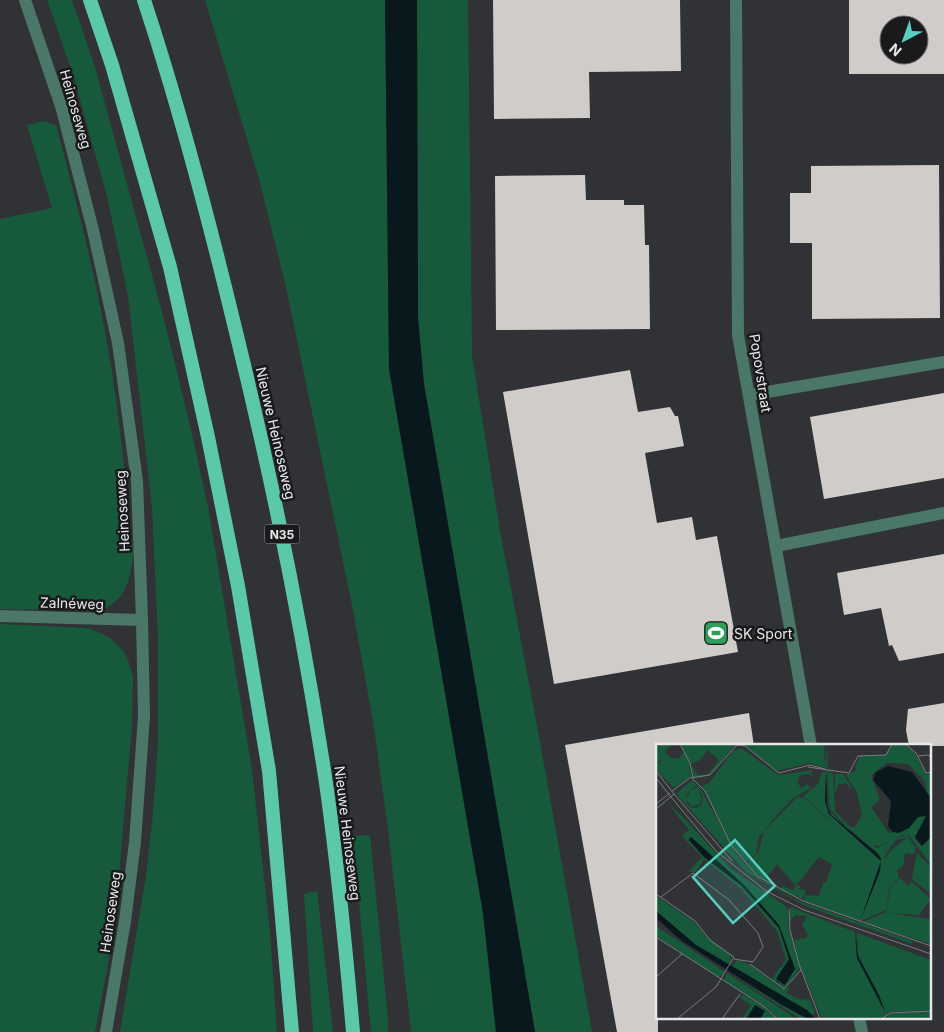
<svg xmlns="http://www.w3.org/2000/svg" width="944" height="1032" font-family="Inter,sans-serif">
<style>
.green{fill:#175a3b}
.water{fill:#08181c}
.building{fill:#d0ccc9;fill-rule:evenodd}
.lines{fill:none;stroke-linecap:round;stroke-linejoin:round}
.service{stroke:#4b7769;stroke-width:12}
.minor{stroke:#4b7769;stroke-width:12}
.trunk{stroke:#5cc8aa;stroke-width:14}
.labels{text-anchor:middle;dominant-baseline:central;stroke-width:5;stroke-linejoin:round;paint-order:stroke}
.shield{fill:#191a1b;stroke:#aaaaad;stroke-width:1}
.shield-label{font-size:12px;font-weight:bold;fill:#e8e8eb}
.street-label{font-size:14px;fill:#e8e8eb;stroke:#191a1b}
.poi-label{font-size:14px;fill:#e8e8eb;stroke:#191a1b;text-anchor:start}
.inset-road{fill:none;stroke:#7a7b7e;stroke-width:1}
.view{fill:#58cec0;fill-opacity:0.15;stroke:#58cec0;stroke-width:2.5}
.inset-edge{fill:none;stroke:#e8e8eb;stroke-width:2.5}
</style>
<rect width="100%" height="100%" fill="#313235"/>
<path class="green" d="M47 0H72L95 67 165 323 193 438 208 507 252 770 270 932 277 1032H120L146 876 153 813 158 741V639L152 507 128 296 107 196 72 71Z
M205 0H385L389 369 483 913 496 1032H411L387 821 373 721 352 605 286 287 259 179Z
M417 0H468L472 355 500 531 536 720 592 1032H535L424 384 418 318Z
M43 121 56 125C80 214 104 309 116 400 123 452 128 504 133 556 130 581 126 600 100 611L0 609V219L52 208 27 125Z
M0 624 88 628 109 637 124 652 129 663 133 677 132 726 118 886 108 964 95 1032H0Z
M370 835 388 1019V1032H371L353 836Z
M317 891 333 1032H313L304 894Z"/>
<path class="water" d="M385 0H417L418 318 424 384 535 1032H496L483 913 389 369Z"/>
<path class="building" d="M493 0H680L681 71 589 72 590 118 494 119Z
M849 0H944V74H849ZM889 25H919V55H889Z
M939 165 940 318 812 319V243H790V193H811V166Z
M585 175 586 200H624V205H644L645 245H649L650 329 496 330 495 176Z
M630 370 638 412 670 407 675 416H678L684 446 645 453 657 523 692 517 696 540 717 536 738 652 554 684 503 392Z
M944 393V478L824 499 810 417Z
M944 554V653L899 661 892 645 889 646 881 608 844 615 837 573Z
M944 703V746H909L906 730 908 709Z
M749 713 754 746H658V1032H617L565 745Z"/>
<g class="lines">
<path class="service" d="M749 395 944 362
M776 546 944 513
M0 616 142 620"/>
<path class="minor" d="M25 0 61 106 93 230 118 343 137 481 142 620 144 716 135 842 125 921 106 1032
M736 0 738 335 811 746
M859 1018 862 1032"/>
<path class="trunk" d="M90 0 112 65 170 267 208 437 238 586 269 771 292 1032
M144 0C180 109 209 220 236 332 273 483 304 635 327 790 338 870 346 951 353 1032"/>
</g>
<defs>
<g id="stadium-square" transform="scale(1.25)"><rect x="-9" y="-9" width="18" height="18" rx="4" fill="#2e9e5b" stroke="#191a1b"/><path d="M0-5a6.5 5 0 1 0 0 10a6.5 5 0 1 0 0-10ZM-3.5-1.8h7v3.6h-7Z" fill="#fff"/></g>
</defs>
<g fill-rule="evenodd">
<use href="#stadium-square" x="716" y="633"/>
</g>
<g class="labels">
<rect class="shield" x="264.5" y="524.5" width="35" height="19" rx="4"/>
<g class="shield-label">
<text x="282" y="534">N35</text>
</g>
<g class="street-label">
<text transform="translate(76 109) rotate(74)">Heinoseweg</text>
<text transform="translate(761 373) rotate(81)">Popovstraat</text>
<text transform="translate(276 433) rotate(77)">Nieuwe Heinoseweg</text>
<text transform="translate(122 511) rotate(-93)">Heinoseweg</text>
<text transform="translate(72 603) rotate(2)">Zalnéweg</text>
<text transform="translate(348 833) rotate(83)">Nieuwe Heinoseweg</text>
<text transform="translate(110 912) rotate(-82)">Heinoseweg</text>
</g>
<g class="poi-label">
<text x="734" y="633">SK Sport</text>
</g>
</g>
<g transform="translate(656 744)">
<rect width="275" height="275" fill="#313235"/>
<path d="M0 0H17L9 7 14 14H23L28 8 33 19 35 33 18 44 0 26V19L2 20 7 15 0 18ZM25 0H80L54 31 44 34 37 33 36 22 42 31 52 30 63 16 51 6 44 16 35 20ZM87 0H168L169 24 171 0 172 25 154 19 120 27ZM237 0H247L258 8 270 30 275 29V54L271 51 268 36 252 20 231 19 215 31 224 56 215 63 233 89 250 85 262 73 270 72 259 95 266 102 275 93V121L252 90 223 102 216 101 190 83 173 63 172 29H177L179 67 194 83H199L206 71 201 48 190 31 201 26 199 23 204 12 230 11ZM85 4 122 31 156 26 155 34 154 30 144 31 141 39 146 44 151 40 155 44 137 54 118 74 103 93 100 110 90 118 75 101 46 42 53 39 77 7ZM167 26 175 27 177 28H171L173 66 190 84 221 104 247 91H250L253 93 240 96 230 109 228 116 235 106 252 93 260 104 258 110 249 109 247 123 241 126 243 134 234 142 230 166 205 177 148 157 149 151 163 152 167 138 170 139 176 120 163 113 142 139 138 138 144 142 143 145 150 146 146 155 124 146 126 142 137 146 140 142 121 120 109 135 113 138 99 129 91 119 102 109 108 87 141 53 148 54 190 90 147 52 162 40 166 28H171ZM170 29 175 71 222 109 225 115 224 127 205 175 225 117 173 70 169 57ZM179 30H187L197 46 189 39 182 41 179 50ZM36 36 41 41 36 44 30 51 31 60 36 64H40L45 61 47 55 46 50 43 47 46 56 43 61 35 62 30 55 35 46 43 42 79 109 102 134 142 157 257 197 256 200 147 161 90 128 20 50ZM14 62 24 70 75 125 131 163 133 186 144 224 128 245 121 240 123 238 127 241 139 225 123 181 88 141 34 92 33 96 48 113 86 142 123 184 133 215 119 239 100 224 96 220 115 236 130 216 121 187 85 145 48 115 40 128H32L46 113 26 92 33 86ZM261 109 275 123V150L256 135ZM244 134 253 142 255 137 275 155 263 171 232 169 275 175V200L207 178 230 168 235 142ZM0 152 38 178 50 192 76 211 73 221 40 201 0 167ZM134 163 199 188 201 214 229 268 202 212 201 189 275 216V266L233 268 223 275H166L143 219 138 196 150 194 152 190 146 181 151 172 139 171 134 177ZM0 182 69 228 66 231 62 233 0 192ZM81 216 95 221 125 245 134 243 130 249 142 255 154 256 159 268 156 272 75 223ZM71 229 136 272 138 275H124L111 263 68 237ZM79 233 126 261 152 275H145ZM87 251 107 262 121 275H104L109 267 100 261 90 275H86L95 261 83 253ZM275 267V275H233L231 271 232 275H226L231 270Z" fill="#175a3b" fill-rule="evenodd"/>
<path d="M232 22 256 28 275 54V93L266 102 259 93 270 72 262 73 253 84 243 89 237 88 232 82 235 57 217 36 220 28ZM170 29 171 61 175 71 222 110 225 115 224 127 205 175 225 117 173 70 169 57ZM35 93 88 141 123 181 139 225 129 241 120 235 133 215 123 184 86 142 48 113 33 96ZM0 167 40 201 151 266 160 275H152L126 261 26 197 0 174ZM199 188 202 212 223 251 229 268 201 214ZM99 261 109 267 104 275H90Z" fill="#08181c"/>
<path class="inset-road" d="M24 0 34 19 37 35 49 47 75 101 101 132 147 157 275 202M249 0 260 9 270 29 275 28M262 12 273 11 275 15M152 23 193 29 202 12 230 11 236 0M0 27 18 50 0 65M0 34 15 53M16 47 34 34 54 31 81 1 89 2 123 29 154 21 169 25M18 50 76 117M15 53 60 107 110 147 148 166 275 210M0 60 14 49M0 150 39 177 55 197 78 213 60 243 21 275M5 153 37 129 73 156 102 189 107 203 97 218 78 215M133 165 134 186 143 220 164 275M0 193 109 263 122 275M94 220 128 245 145 226M0 233 26 210M66 275 84 250M225 275 234 269 275 267"/>
<path class="view" d="M79 96 119 142 77 179 37 133Z"/>
<rect width="275" height="275" class="inset-edge"/>
</g>
<g transform="translate(904 40) rotate(221)"><circle r="24" fill="#191a1b" stroke="#6c6c6e"/>
<path d="M0-4L9 19L0 12L-9 19Z" fill="#58cec0"/>
<text y="-8" font-size="14" font-weight="bold" text-anchor="middle" fill="#e8e8eb">N</text>
</g>
</svg>
